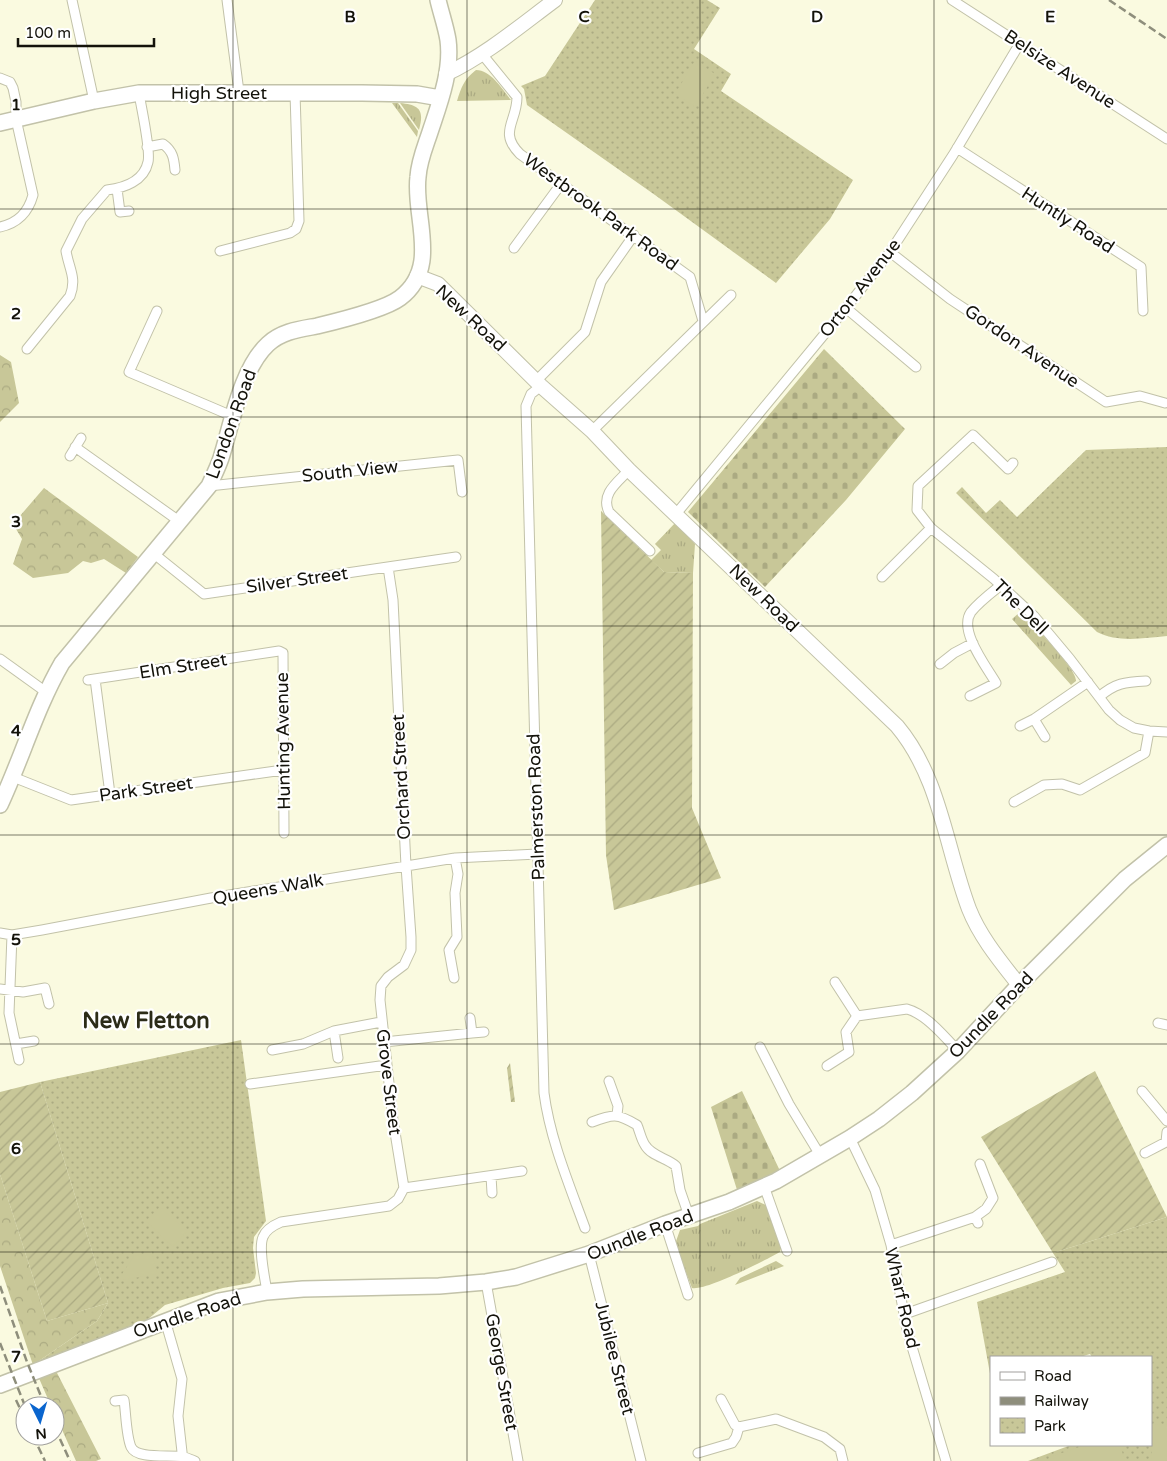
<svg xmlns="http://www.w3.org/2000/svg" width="1167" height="1461" font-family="'Varela Round',sans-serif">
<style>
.grass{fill:url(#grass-tufts)}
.forest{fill:url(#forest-crowns)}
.cemetery{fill:url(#cemetery-stones)}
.park{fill:url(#park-dots)}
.garden{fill:url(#garden-furrows)}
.pitch{fill:#c8c798}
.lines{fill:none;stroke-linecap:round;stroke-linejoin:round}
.street-casing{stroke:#c2c2a9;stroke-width:11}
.secondary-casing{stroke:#c2c2a9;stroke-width:16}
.primary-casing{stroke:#c2c2a9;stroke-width:18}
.street{stroke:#fff;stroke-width:9}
.secondary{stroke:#fff;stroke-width:14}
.primary{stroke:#fff;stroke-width:15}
.rail{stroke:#8e8e7c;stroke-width:2.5;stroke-dasharray:8 4;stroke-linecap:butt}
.grid{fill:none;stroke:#13120a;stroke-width:1;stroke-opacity:0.55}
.labels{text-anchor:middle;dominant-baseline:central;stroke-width:4.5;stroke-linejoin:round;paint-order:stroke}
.street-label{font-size:18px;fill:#13120a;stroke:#fff}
.district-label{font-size:22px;font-weight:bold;fill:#2c2c18;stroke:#fff}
.grid-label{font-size:16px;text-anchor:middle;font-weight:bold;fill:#13120a;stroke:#fff;stroke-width:4.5;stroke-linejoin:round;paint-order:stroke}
</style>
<defs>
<pattern id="grass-tufts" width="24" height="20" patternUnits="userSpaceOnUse" patternTransform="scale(1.25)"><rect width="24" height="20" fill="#c8c798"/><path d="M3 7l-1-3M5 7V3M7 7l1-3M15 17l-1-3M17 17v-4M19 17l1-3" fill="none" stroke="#abaa82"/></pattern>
<pattern id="forest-crowns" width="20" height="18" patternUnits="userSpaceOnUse" patternTransform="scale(1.25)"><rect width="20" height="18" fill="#c8c798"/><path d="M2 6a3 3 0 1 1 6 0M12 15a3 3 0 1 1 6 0" fill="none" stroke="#abaa82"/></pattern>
<pattern id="cemetery-stones" width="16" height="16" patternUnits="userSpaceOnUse" patternTransform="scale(1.25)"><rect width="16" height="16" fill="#c8c798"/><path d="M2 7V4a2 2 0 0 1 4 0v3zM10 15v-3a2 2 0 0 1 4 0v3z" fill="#abaa82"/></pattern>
<pattern id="park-dots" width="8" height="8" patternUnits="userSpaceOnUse" patternTransform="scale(1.25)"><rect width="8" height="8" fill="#c8c798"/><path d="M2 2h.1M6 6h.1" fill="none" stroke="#abaa82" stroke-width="1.8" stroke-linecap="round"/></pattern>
<pattern id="garden-furrows" width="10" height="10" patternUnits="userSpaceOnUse" patternTransform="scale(1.25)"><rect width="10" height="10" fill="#c8c798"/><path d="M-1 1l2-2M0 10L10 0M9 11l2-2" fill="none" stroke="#abaa82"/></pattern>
</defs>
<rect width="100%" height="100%" fill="#fafae0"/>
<path class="grass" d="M476 70C491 70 502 89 511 100L457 101C461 88 464 79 476 70Z
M392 103H398L418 131 417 137Z
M400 103C421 105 424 111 419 130Z
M676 522 695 544 693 573 664 572 651 560 661 550 655 544Z
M1020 612C1031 622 1078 670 1076 681L1071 685 1012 619Z
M757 1201 768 1206 782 1245 780 1252C766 1260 706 1291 692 1288L675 1244 680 1230 698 1226 700 1224Z
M776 1261 784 1266 735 1285 740 1278Z"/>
<path class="forest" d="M0 355 11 362 19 403 0 422Z
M44 488 138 557 126 573 104 559 91 563 83 561 68 573 33 578 13 564 22 539 13 524Z
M0 1174 47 1321 108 1303 97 1321 33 1365 0 1266Z
M55 1369 101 1459 96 1461H76L55 1414V1406H51L38 1376Z"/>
<path class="cemetery" d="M824 349 905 429 846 500 765 587 688 512Z
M742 1091 781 1173 738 1193 711 1107Z"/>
<path class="park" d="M595 0H707L720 8 694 49 731 74 721 91 853 180 830 219 776 283 655 195 527 105 524 89 521 86 545 76Z
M1167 447V636C1144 638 1118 643 1097 632L956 493 962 487 986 513 1000 500 1017 517 1086 450Z
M241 1040 266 1221 254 1237 253 1248 256 1273 255 1278 250 1283 223 1288 165 1305 147 1320 33 1365 97 1321 108 1303 40 1082Z
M1167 1217V1461H1028L1071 1445H1151V1357H1092L1090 1354 1080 1357H991V1379L977 1302 1065 1272 1053 1253Z"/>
<path class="garden" d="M601 511 664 572 693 573 692 808 721 878 614 910 606 855Z
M510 1063 515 1102H511L507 1068Z
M1095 1071 1167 1217 1053 1253 981 1137Z
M40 1082 108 1303 47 1321 0 1174V1092Z"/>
<path class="pitch" d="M695 61 715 74 695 107 675 94Z
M160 1207 187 1231 173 1247 146 1221Z
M152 1252 157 1274 123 1280 122 1274 134 1256Z
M1167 1424V1461H1152L1151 1425Z
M1085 1445H1120L1125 1461H1055L1053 1456Z"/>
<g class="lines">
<g class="street-casing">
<path id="street" d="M72 0 94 101
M227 0 239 92
M952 0 1167 139
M482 54 517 97C517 122 498 132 520 154L690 277 703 321
M0 78 10 82 13 88 16 102V119L33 195C28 213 18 223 0 227
M147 147 163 144C173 151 174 159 175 170
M957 148 1141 267 1143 311
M117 189 120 212 129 211
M514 248 561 184
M220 251 290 233 296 229 299 221 295 93
M890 252 950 299 1106 402 1140 396 1165 403
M846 308 916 367
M157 311 129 372 232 416
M27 349 70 296C77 278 69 269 66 251L82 219 107 190C124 188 144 181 148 162 151 150 141 107 139 93
M536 381 585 332 601 282 634 235
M541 386 531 394 526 406 544 1093C550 1139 569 1184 585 1228
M592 431 731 295
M75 447 179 521
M70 456 81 438
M1013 463 1008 469 973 435 918 486 917 510 931 528 994 579 1034 616 1070 659 1109 710 1120 720 1134 728 1149 731 1167 732
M629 470C618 482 600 494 609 512L650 551
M209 486 458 460 462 492
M676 514 846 308 890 252 953 155 1020 43
M153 553 204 594 456 557
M882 577 931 528
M0 659 46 692
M940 664 954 653 973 643
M95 679 110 794
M88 680 279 651 283 653 284 833
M970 696 996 683C986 666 958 630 971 612 979 602 991 593 1001 585
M1099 697C1115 683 1125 682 1146 681
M1020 726 1034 719
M1045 737 1034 719 1088 682
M13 777 71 800 283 770
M1014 802 1044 785 1062 784 1080 790 1145 753 1149 731
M0 933 12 935 42 930 211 898 455 858 537 854
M12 935 9 1013 19 1060
M454 978 449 950 457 937 455 893 458 874 455 858
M835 982 857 1016 907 1009C926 1014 945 1037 958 1051
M0 989 23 992 45 988 49 1004
M1158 1023 1167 1025
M334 1031 338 1058
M472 1033 484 1032
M384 1042 472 1033 470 1018
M16 1044 34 1041
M760 1047 789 1104 820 1155
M272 1050 303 1044 334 1031 381 1022
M827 1066 849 1052 846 1032 857 1016
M609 1081 618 1106 617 1115
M250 1084 387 1065
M1142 1091 1167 1121
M592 1122C613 1114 617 1113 637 1125 640 1132 641 1139 645 1145 651 1156 667 1158 676 1166L680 1190 689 1216
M850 1138 875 1190 891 1245 907 1330 946 1461
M1145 1153 1166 1142 1167 1132
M491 1176 492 1193
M764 1186 787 1251
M404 1188 522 1171
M975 1217 986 1209 993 1198 980 1164
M665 1224 688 1295
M891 1245 975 1217 978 1223
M589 1254 641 1461
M486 1282 518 1461
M267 1292C265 1278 258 1249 263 1237 266 1229 274 1225 281 1222L389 1206 398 1199 404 1188 393 1120 380 1000 381 986 388 977 404 965 411 950V937L406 866 393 600 388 567
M905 1314 1052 1262
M165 1320 182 1379 178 1416 183 1461
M721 1399 735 1425 739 1427 776 1419 824 1437 840 1449 843 1461
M115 1401 124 1400C126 1413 126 1435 131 1447 137 1460 171 1454 184 1457 188 1458 191 1460 195 1461
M698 1453 732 1443 736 1437 739 1427"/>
</g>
<g class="secondary-casing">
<path id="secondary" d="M446 74C486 55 520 26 555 0
M417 276 438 284 541 386 592 431 629 470 897 726C940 777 946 848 969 909 980 937 1001 962 1019 985"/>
</g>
<g class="primary-casing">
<path id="primary" d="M0 123 94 101 139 93H362L417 94 440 98
M0 805C22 758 36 708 62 663L209 486C213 477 218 467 221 458 232 423 241 369 268 344 282 331 301 329 317 326 338 321 384 310 400 298 441 267 413 217 418 177 419 160 426 145 431 129 440 102 452 70 448 40 446 27 441 13 438 0
M0 1385 219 1301 267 1292 303 1289 439 1286 486 1282 516 1277 589 1254 665 1224 729 1202 776 1181 850 1138 879 1119 912 1093 958 1051 1019 985 1125 879 1167 845"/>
</g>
<use href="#street" class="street"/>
<use href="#secondary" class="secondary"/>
<use href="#primary" class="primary"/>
<path class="rail" d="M1109 0 1167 39
M0 1286 27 1362 45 1406
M0 1343 25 1406
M16 1400 25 1419
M55 1428 70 1461
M33 1436 45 1461"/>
</g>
<path class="grid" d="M233 0V1461M467 0V1461M700 0V1461M934 0V1461M0 209H1167M0 417H1167M0 626H1167M0 835H1167M0 1044H1167M0 1252H1167"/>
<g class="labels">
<g class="street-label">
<text transform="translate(1060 69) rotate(33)">Belsize Avenue</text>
<text x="219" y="93">High Street</text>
<text transform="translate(601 212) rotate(36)">Westbrook Park Road</text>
<text transform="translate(1068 220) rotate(33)">Huntly Road</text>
<text transform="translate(860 288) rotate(-52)">Orton Avenue</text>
<text transform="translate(471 318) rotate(43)">New Road</text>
<text transform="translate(1022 346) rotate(34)">Gordon Avenue</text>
<text transform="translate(231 424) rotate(-70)">London Road</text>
<text transform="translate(350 471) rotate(-6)">South View</text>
<text transform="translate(297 580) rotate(-8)">Silver Street</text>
<text transform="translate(764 598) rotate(44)">New Road</text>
<text transform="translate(1021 607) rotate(45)">The Dell</text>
<text transform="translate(183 666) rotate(-9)">Elm Street</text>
<text transform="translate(283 741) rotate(-91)">Hunting Avenue</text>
<text transform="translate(401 777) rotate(-93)">Orchard Street</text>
<text transform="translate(146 789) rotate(-8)">Park Street</text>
<text transform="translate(536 807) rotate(-92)">Palmerston Road</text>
<text transform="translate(268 889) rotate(-10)">Queens Walk</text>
<text transform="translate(991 1015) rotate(-46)">Oundle Road</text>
<text transform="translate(389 1082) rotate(83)">Grove Street</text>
<text transform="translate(640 1235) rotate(-21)">Oundle Road</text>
<text transform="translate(902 1298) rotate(77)">Wharf Road</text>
<text transform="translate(187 1315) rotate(-18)">Oundle Road</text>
<text transform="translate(615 1358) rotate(76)">Jubilee Street</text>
<text transform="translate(502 1372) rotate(80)">George Street</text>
</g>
<g class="district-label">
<text x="146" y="1021">New Fletton</text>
</g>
</g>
<g class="grid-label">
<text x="350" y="22">B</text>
<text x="584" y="22">C</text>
<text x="817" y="22">D</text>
<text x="1050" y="22">E</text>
<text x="16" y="110">1</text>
<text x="16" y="319">2</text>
<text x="16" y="527">3</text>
<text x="16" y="736">4</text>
<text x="16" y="945">5</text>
<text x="16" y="1154">6</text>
<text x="16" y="1362">7</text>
</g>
<rect x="990" y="1356" width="162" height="90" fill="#ffffff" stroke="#a1a09d"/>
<rect x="1000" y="1372" width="25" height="8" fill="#ffffff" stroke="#a1a09d"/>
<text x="1034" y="1381" font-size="15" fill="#13120a">Road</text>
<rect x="1000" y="1397" width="25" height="8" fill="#8e8e7c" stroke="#a1a09d"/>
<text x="1034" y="1406" font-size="15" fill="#13120a">Railway</text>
<rect x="1000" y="1418" width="25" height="15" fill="url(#park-dots)" stroke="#a1a09d"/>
<text x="1034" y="1431" font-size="15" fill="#13120a">Park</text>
<g transform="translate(40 1421) rotate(175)"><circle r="24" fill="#ffffff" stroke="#a1a09d"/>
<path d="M0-4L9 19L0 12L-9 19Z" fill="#0a65ce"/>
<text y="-8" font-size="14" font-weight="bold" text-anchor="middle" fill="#13120a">N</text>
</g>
<path d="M18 38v8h136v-8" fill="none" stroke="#13120a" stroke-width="2.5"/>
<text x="25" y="38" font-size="15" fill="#13120a" stroke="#ffffff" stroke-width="4" paint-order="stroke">100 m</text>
</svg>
